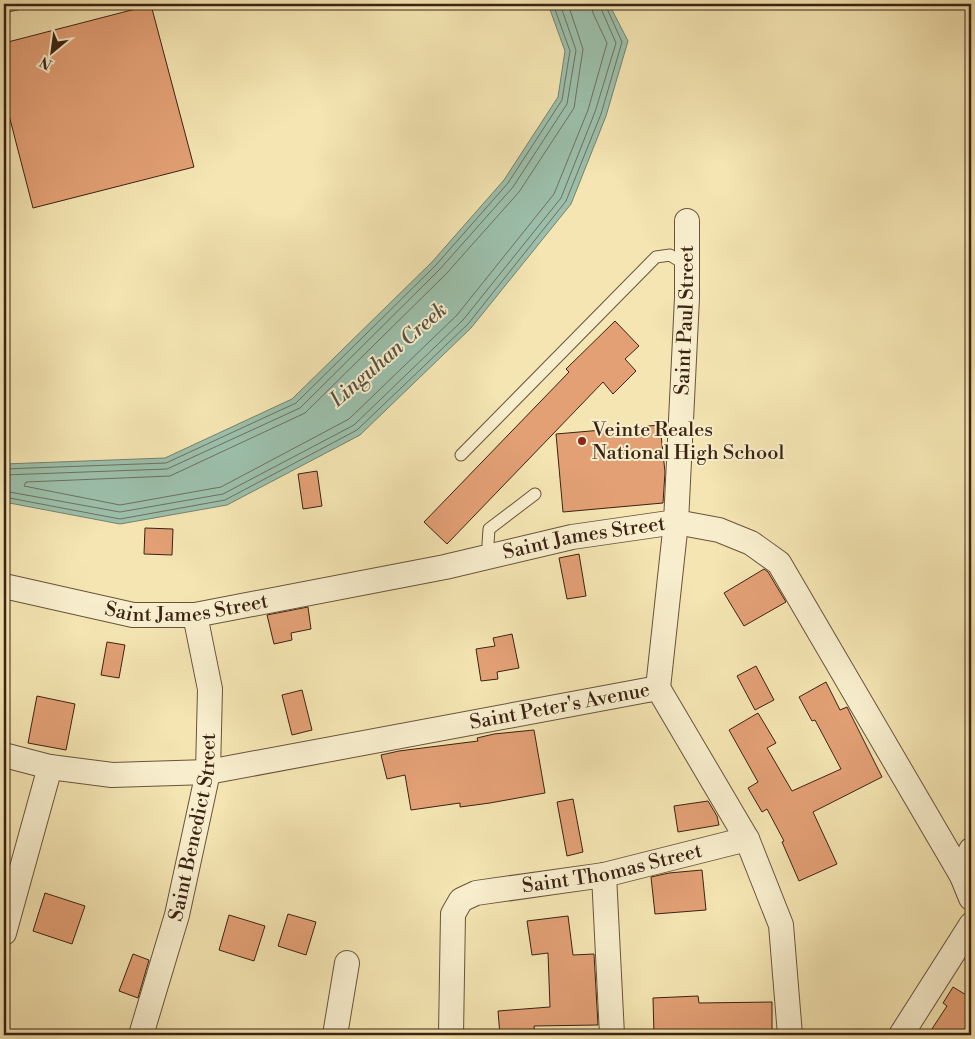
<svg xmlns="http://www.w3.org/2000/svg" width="975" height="1039" font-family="'Libre Bodoni',serif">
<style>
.water{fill:#9cbfab;stroke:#75816e}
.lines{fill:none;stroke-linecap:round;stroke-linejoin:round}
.shore{stroke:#6c715f;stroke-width:1}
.building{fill:#e3a075;stroke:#3b2313}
.service-casing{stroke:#69543b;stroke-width:13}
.minor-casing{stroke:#69543b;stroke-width:26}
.service{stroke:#f8eecd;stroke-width:11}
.minor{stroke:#f8eecd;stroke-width:24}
.poi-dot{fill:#8f2418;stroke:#f8eecd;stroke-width:2}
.labels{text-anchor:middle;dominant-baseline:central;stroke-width:4;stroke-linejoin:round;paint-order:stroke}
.street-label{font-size:20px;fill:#3b2313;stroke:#f8eecd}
.poi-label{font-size:20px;fill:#3b2313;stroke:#f8eecd;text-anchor:start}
.water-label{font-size:21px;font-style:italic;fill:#585241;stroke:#f8eecd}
</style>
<rect width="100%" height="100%" fill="#f4e5b2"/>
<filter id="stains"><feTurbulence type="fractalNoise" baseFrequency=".004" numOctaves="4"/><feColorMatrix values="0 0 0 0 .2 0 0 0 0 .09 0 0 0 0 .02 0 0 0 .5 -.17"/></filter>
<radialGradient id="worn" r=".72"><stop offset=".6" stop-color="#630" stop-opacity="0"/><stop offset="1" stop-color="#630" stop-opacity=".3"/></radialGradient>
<path class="water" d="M548 4H609L628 41 606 116 571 204 471 328 360 435 227 505 120 524 4 502V464L165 458 292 399 432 262 504 180 558 97 565 51Z"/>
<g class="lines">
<path class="shore" d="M568 4 583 49 574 108 519 192 446 274 305 413 170 476 26 482 24 486 120 505 221 487 349 419 457 315 554 194 588 110 607 43 593 13 591 4
M4 469 166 463 296 403 436 265 508 183 562 100 570 51 553 4
M4 475 167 469 300 408 440 269 513 187 567 104 576 50 560 4
M4 491 120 512 223 494 354 425 463 320 561 198 595 112 616 43 599 4
M4 497 120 519 225 500 357 430 468 324 566 201 601 114 622 42 605 4"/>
</g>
<path class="building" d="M151 5 194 167 33 208 4 96V43Z
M615 321 639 346 625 359 636 371 613 394 603 382 447 544 424 522 569 372 566 369Z
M660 425 665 472 663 503 563 512 556 434Z
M317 471 322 506 303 509 298 474Z
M145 528 173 529 172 555 144 554Z
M579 554 586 596 567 599 559 558Z
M764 569 768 572 786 602 744 626 724 593Z
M308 607 311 629 291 633 292 640 274 644 267 615Z
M512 634 519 668 497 672 498 679 481 681 476 649 495 646 493 638Z
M107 642 125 645 119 678 101 675Z
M756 666 774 700 755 710 737 676Z
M826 682 840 710 847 707 882 777 813 812 837 864 799 881 782 842 784 841 767 809 762 812 748 788 758 782 729 730 758 713 776 743 767 748 792 791 841 769 815 720 812 721 799 697Z
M302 690 312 730 292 735 282 695Z
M37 696 75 704 66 750 28 743Z
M534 730 545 793 490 803 460 807V803L411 810 405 775 387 779 381 755 399 751 478 741 477 738 494 734Z
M573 799 583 852 567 856 557 802Z
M708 801 717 816 719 825 678 832 674 806Z
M702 870 706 910 655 914 651 877 669 873Z
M45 893 85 906 72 944 33 931Z
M288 914 316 922 306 955 278 946Z
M229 915 265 926 254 961 219 950Z
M568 916 573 955 594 954 598 1025 534 1026 535 1035H500L498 1011 550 1007 548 953 532 955 527 921Z
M133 954 149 960 138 998 119 991Z
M953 987 971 998V1035H928L947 1006 943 1003Z
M698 996 699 1003 772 1002V1035H718V1033L654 1035 653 998Z"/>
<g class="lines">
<g class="service-casing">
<path id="service" d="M4 7 17 4
M461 455 656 257 670 255 686 265
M491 555 488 544 489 529 535 494"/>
</g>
<g class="minor-casing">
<g id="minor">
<path id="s1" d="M4 586 133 615H195L445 567 572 537 676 522 719 530 751 543 779 563 962 876 971 898"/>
<path id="s2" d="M658 688 676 522 687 298V221"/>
<path d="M658 688 747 839 781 925 790 1035"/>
<path id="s3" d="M4 755 50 767 112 775 208 772 658 688"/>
<path d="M604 875 612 1035"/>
<path d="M962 876 971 850"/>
<path d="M4 933 50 767"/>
<path id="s4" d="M141 1035 177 915 208 772 210 689 195 615"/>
<path d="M335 1035 347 963"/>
<path id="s5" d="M451 1035 453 914 461 900 476 893 604 875 747 839"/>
<path d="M901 1035 971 925"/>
</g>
</g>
<use href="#service" class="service"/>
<use href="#minor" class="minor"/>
</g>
<circle class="poi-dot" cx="582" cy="441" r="5"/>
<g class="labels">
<g class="street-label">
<text stroke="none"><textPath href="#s2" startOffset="369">Saint Paul Street</textPath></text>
<text stroke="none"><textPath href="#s1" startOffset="591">Saint James Street</textPath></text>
<text stroke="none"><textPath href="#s1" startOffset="186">Saint James Street</textPath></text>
<text stroke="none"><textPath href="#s3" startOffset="564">Saint Peter's Avenue</textPath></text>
<text stroke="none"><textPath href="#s4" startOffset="215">Saint Benedict Street</textPath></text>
<text stroke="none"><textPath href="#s5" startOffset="292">Saint Thomas Street</textPath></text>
</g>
<g class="poi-label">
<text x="592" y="430">Veinte Reales<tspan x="592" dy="23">National High School</tspan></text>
</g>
<g class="water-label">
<text transform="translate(389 355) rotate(-41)">Linguhan Creek</text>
</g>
</g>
<rect width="975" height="1039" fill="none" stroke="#f4e5b2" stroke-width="20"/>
<rect x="5" y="5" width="965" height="1029" fill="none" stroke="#3b2313" stroke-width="2.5"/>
<rect x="10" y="10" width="955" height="1019" fill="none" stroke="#3b2313"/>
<g transform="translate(52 52) rotate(209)" stroke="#f8eecd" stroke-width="4" paint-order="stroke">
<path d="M0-4L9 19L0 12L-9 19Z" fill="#3b2313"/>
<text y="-8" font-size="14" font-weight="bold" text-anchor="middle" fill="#3b2313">N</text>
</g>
<rect width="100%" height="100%" filter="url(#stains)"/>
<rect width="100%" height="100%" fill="url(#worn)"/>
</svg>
